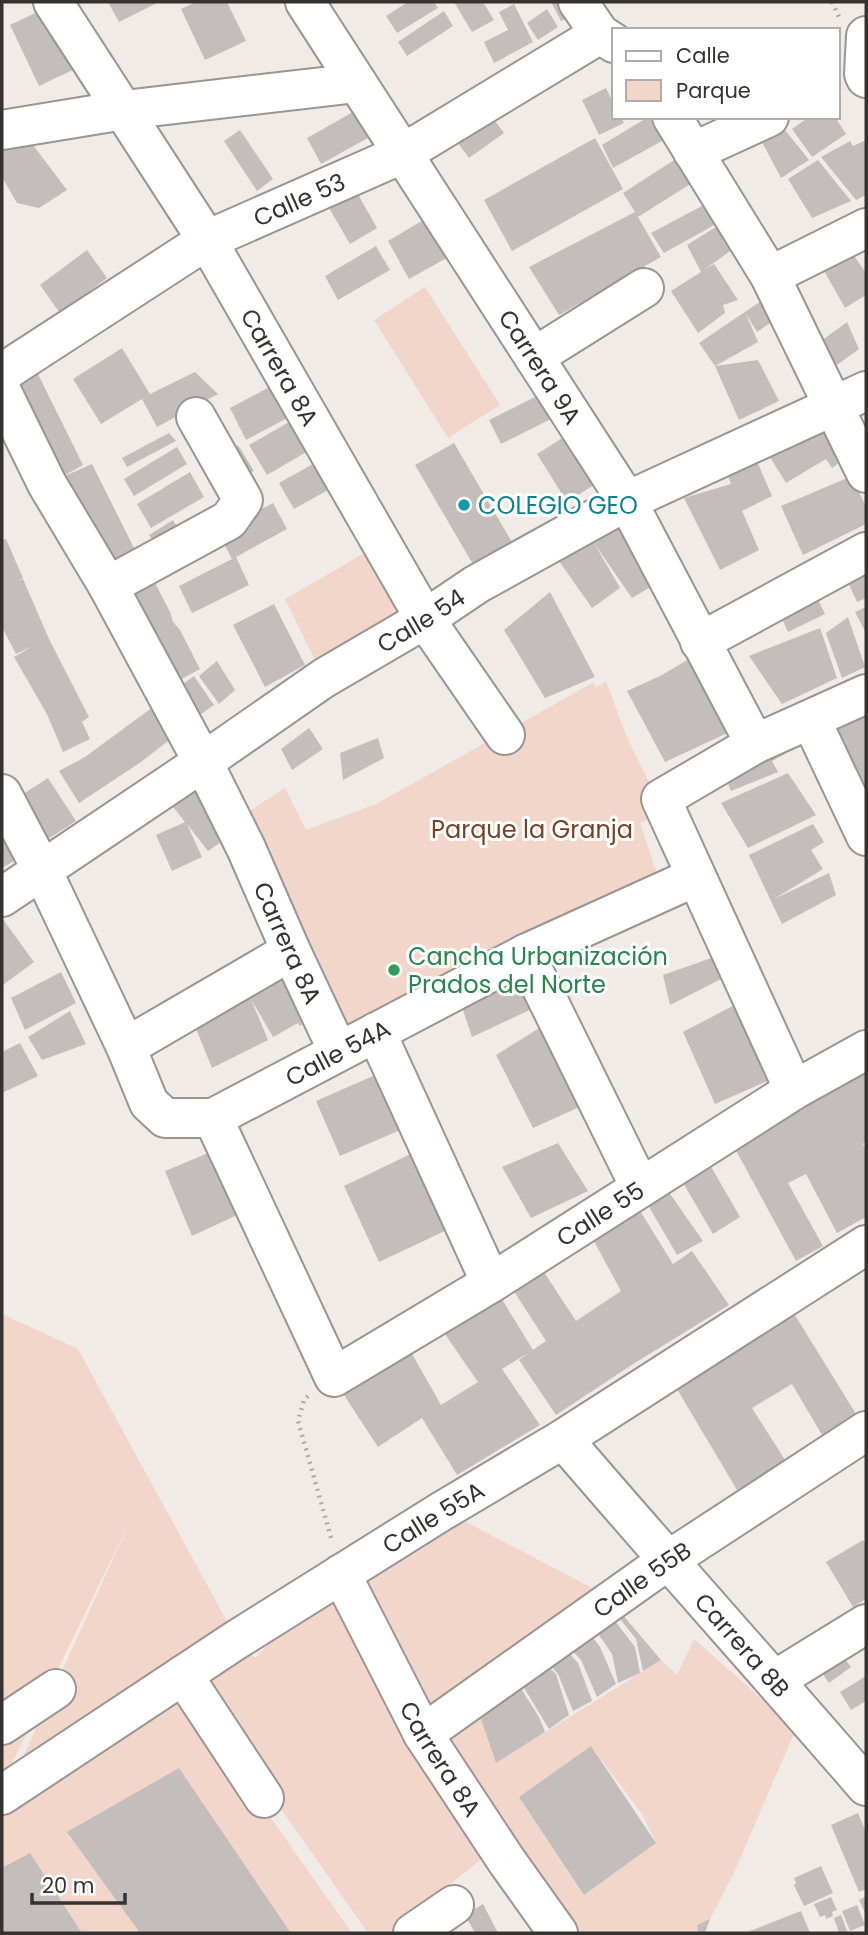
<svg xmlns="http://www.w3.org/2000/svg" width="868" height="1935" font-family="Poppins,sans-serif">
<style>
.park{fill:#f1d6c9;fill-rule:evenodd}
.building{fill:#c3bebb}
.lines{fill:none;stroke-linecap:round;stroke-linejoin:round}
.minor-casing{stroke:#9a9592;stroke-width:42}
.path{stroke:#aeaaa7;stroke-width:4.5;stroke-dasharray:2 5;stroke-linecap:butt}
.minor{stroke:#fff;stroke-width:38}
.culture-dot{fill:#0f9aa8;stroke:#fff;stroke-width:2.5}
.leisure-dot{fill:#2e9e5b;stroke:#fff;stroke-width:2.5}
.labels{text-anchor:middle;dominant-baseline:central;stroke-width:6;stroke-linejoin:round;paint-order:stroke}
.street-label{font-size:24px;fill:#353332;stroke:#fff}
.culture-label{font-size:24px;fill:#0d838f;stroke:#fff;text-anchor:start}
.park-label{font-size:24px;fill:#794124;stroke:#fff}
.leisure-label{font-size:24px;fill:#27864d;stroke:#fff;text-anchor:start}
</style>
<rect width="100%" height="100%" fill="#f1ebe8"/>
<path class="park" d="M425 287 500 405 448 438 374 320Z
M399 533 425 619 324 678 285 599Z
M606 681 626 735 664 813 640 823 658 877 341 1032 238 818 285 788 306 830 376 804 594 682 596 688Z
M2 1314 78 1349 234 1634 17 1770 132 1517 2 1784Z
M447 1512 617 1601 478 1708 496 1763 661 1660 677 1675 694 1639 796 1729 733 1875 710 1919 697 1925 698 1933H563L489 1853 390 1933H368L188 1676 240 1642 255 1658 321 1590ZM591 1746 642 1814 656 1843 584 1895 519 1797Z
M182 1692 352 1933H2V1810Z"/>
<path class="building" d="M108 2H159L119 22Z
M196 2H227L246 41 205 60 181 9Z
M408 2H434L438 8 397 33 386 16Z
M454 2H483L494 20 472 32Z
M551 2H562L569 17 561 21Z
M514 4 533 42 494 63 484 42 508 30 499 12Z
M52 5 81 66 39 86 10 25Z
M547 9 558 27 538 40 527 23Z
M444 11 453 26 407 56 398 42Z
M606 88 614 105V117H621L624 123 599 135 582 100Z
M360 108 375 134 321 164 307 138Z
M486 109 504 133 469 158 451 134Z
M648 117H664L673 135 613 168 602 145Z
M809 117H835L846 134 812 157 792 129Z
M782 126 809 160 781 178 762 142Z
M240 130 273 179 257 191 224 141Z
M27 137 67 190 39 208 17 203 2 177V152Z
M595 138 623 189 512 251 484 200Z
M866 140V195L856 200 821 157 850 141 853 146Z
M685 153 700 178 638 217 661 257 559 315 529 267 635 212 623 193Z
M818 160 851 201 812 218 788 179Z
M351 182 377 228 350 244 323 198Z
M717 198 727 218 664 253 651 233Z
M432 215 454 254 409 279 388 241Z
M727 220 741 243 704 270 714 264 738 300 723 305 725 313 698 333 671 291 701 272 687 245Z
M846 244 866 273V295L845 308 818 260Z
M376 246 390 270 338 300 325 276Z
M87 250 107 278 60 313 40 285Z
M770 295 782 315 757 332 746 314 758 342 715 366 758 360 779 401 739 420 715 366 699 343Z
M847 322 859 349 827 372 813 347Z
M122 348 150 394 195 372 218 394 157 427 142 399 101 424 73 379Z
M33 364 83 465 60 478 92 464 138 556 106 574 2 383Z
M283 380 299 412 246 440 230 408Z
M543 393 555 417 501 444 489 420Z
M828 411 853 453 832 468 826 459 786 483 761 443 798 421 816 445 802 423Z
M303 414 320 444 267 475 249 445Z
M169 433 176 441 127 467 122 458Z
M564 437 594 485 567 502 537 454Z
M454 443 513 544 474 566 415 465Z
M238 445 254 471 239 477 224 454Z
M177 447 187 464 134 496 124 479Z
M752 450 772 496 742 511 759 550 720 570 684 498 731 484 722 462Z
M322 459 337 485 294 509 279 483Z
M190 472 204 497 151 528 137 504Z
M852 476 866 507V524L803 555 781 506Z
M273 503 287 529 236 557 249 585 192 613 179 586 232 559 218 532Z
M627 514 664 579 632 598 594 543 620 588 592 608 554 554Z
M173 520 180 532 158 548 149 535Z
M6 539 23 578 16 582 23 579 49 639 89 717 82 722 90 739 63 752 47 714 14 657 33 646 16 654 2 627V540Z
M866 554V598L857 602 842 569Z
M151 575 170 612 173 622 180 630 200 669 167 687 115 589Z
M550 592 595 677 545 698 504 630Z
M815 593 825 614 788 632 778 610Z
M274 604 305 665 265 687 233 625Z
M866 607V633L855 612Z
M848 617 865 667 842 678 826 633Z
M820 628 837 678 782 704 749 656Z
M696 655 736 729 665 762 627 691 660 676Z
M217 661 235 690 219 704 199 676Z
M194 676 214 705 194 719 175 690Z
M157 704 177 734 141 762 79 803 59 771 85 757Z
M866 709V800L825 725Z
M309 728 323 749 292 770 281 749Z
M378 738 384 758 343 780 340 753Z
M776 741 785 754 772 761 778 772 731 791 721 767Z
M788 773 816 815 748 848 721 803Z
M48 778 76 821 45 841 17 798Z
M207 778 236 832 208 851 187 824 202 857 172 871 156 835 185 822 170 803Z
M813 824 824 842 811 850 823 869 774 899 829 873 836 895 782 924 749 855Z
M2 830 19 858 2 868Z
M2 918 34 962 3 985 2 984Z
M720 955 727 976 670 1005 663 975Z
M61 972 76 1003 25 1030 11 998Z
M288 972 311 1020 300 1026 298 1023 273 1037 251 999 268 1040 212 1068 190 1014Z
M525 973 536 1007 472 1037 463 1010Z
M744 1000 774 1078 715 1104 683 1032Z
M70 1011 86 1044 42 1060 28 1037Z
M541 1027 584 1105 533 1128 496 1055Z
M20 1043 38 1076 2 1093V1052Z
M866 1058V1142L863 1144 866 1150V1217L837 1233 806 1174 788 1183 823 1246 796 1261 727 1134Z
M389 1069 412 1125 340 1156 316 1101Z
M558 1143 588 1191 531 1218 502 1167Z
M218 1149 248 1210 192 1236 165 1171Z
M421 1149 447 1230 379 1262 344 1186Z
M706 1158 740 1217 713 1234 678 1174Z
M668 1191 703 1241 677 1255 648 1205Z
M637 1206 673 1264 692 1251 729 1305 630 1366 556 1415 519 1360 528 1353 502 1369 540 1425 457 1475 422 1418 378 1447 340 1389 407 1345 441 1405 478 1382 438 1324 495 1288 533 1350 546 1341 508 1282 538 1263 576 1321 621 1291 589 1232Z
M790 1307 856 1414 822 1435 792 1384 752 1408 785 1460 737 1490 674 1384Z
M863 1540 866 1544V1599L853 1607 826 1562Z
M616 1607 661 1660 643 1671 636 1639 613 1610Z
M615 1621 635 1647 640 1673 618 1683 612 1654 592 1625Z
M584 1626 600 1647 616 1684 597 1697 581 1660 563 1641Z
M560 1643 578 1663 592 1701 573 1711 558 1674 542 1656Z
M842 1655 851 1667 829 1683 820 1670Z
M539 1658 556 1674 569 1715 549 1729 515 1673Z
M513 1676 539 1717 545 1732 496 1763 476 1704Z
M866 1676V1701L851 1710 840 1692Z
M591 1746 656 1843 584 1895 519 1797Z
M179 1768 290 1932 140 1933 67 1832Z
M858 1813 866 1832V1889L859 1892 831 1825Z
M30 1853 82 1933H2V1868Z
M821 1866 833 1893 804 1906 794 1885 796 1883 794 1878Z
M866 1896V1915L859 1900Z
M831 1897 837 1910 832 1912 833 1916 826 1919 825 1915 820 1917 814 1904Z
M483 1904 498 1933H475L465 1915Z
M857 1905 865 1925 850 1931 842 1911Z
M801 1911 810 1933H745Z
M841 1915 848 1933H839L834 1918Z
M710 1919 705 1933H698L697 1925Z"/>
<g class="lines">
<g class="minor-casing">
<g id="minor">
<path id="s1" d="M53 2 207 240 425 619 505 735"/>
<path id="s2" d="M305 2 627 501 755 744"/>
<path d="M578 2 600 34 614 43"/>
<path d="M866 36 864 74 866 78"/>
<path d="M672 117 770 276 866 473"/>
<path d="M2 130 124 110 357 83"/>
<path d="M693 152 769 117"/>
<path d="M770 276 866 228"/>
<path d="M534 357 644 288"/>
<path id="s3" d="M2 373 207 240 402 154 600 34"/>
<path id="s4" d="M2 392 47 484 108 586 203 762 246 848 291 951 338 1051"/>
<path d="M108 586 229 520 243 500 196 417"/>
<path d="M700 642 866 552"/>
<path d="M811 720 866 836"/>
<path id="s5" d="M2 794 42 870 126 1047 149 1103 165 1118H213L525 954 695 877"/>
<path id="s6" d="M2 897 203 762 324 678 425 619 477 584 627 501 866 391"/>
<path d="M525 954 640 1187"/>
<path d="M376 1032 491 1283"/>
<path d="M126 1047 291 951"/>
<path d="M794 1090 661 799 755 744 866 694"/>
<path id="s7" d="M213 1118 334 1377 491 1283 794 1090 866 1050"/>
<path id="s8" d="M563 1439C663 1556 766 1670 866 1786"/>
<path id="s9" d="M341 1574 423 1734 506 1860 558 1933"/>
<path d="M183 1675 264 1798"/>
<path d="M775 1680 866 1624"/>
<path d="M2 1725 56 1689"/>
<path id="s10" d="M423 1734 667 1561 866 1431"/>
<path id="s11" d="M2 1795 236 1640 442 1511 563 1439 866 1245"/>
<path d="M413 1933 454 1905"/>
</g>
</g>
<path class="path" d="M832 2 839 17
M308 1396 304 1400 298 1421 332 1541"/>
<use href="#minor" class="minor"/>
</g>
<circle class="culture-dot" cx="464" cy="505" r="7"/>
<circle class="leisure-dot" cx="394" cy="970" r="7"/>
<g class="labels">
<g class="street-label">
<text stroke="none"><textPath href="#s3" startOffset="345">Calle 53</textPath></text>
<text stroke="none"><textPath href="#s2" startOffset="434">Carrera 9A</textPath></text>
<text stroke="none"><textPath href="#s1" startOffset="430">Carrera 8A</textPath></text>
<text stroke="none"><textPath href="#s6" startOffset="502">Calle 54</textPath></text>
<text stroke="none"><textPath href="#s4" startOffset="621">Carrera 8A</textPath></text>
<text stroke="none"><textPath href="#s5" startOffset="553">Calle 54A</textPath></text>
<text stroke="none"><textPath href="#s7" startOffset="598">Calle 55</textPath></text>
<text stroke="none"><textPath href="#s11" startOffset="513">Calle 55A</textPath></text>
<text stroke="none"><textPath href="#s10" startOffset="268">Calle 55B</textPath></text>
<text stroke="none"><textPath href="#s8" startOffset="273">Carrera 8B</textPath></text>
<text stroke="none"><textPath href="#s9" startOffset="210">Carrera 8A</textPath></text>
</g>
<g class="culture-label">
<text x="478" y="505">COLEGIO GEO</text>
</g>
<g class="park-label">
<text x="532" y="829">Parque la Granja</text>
</g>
<g class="leisure-label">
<text x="408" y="956">Cancha Urbanización<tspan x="408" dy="28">Prados del Norte</tspan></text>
</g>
</g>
<rect width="868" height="1935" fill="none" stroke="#353332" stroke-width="7"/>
<rect x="612" y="28" width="228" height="91" fill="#ffffff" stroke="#aeadad" stroke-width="2"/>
<rect x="626" y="51" width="35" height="10" fill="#ffffff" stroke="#aeadad" stroke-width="2"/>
<text x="676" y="63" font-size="21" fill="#353332">Calle</text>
<rect x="626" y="80" width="35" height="21" fill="#f1d6c9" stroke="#aeadad" stroke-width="2"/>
<text x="676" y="98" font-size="21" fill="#353332">Parque</text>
<path d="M32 1893v10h93v-10" fill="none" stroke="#353332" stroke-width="3.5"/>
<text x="42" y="1893" font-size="21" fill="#353332" stroke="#ffffff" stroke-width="5" paint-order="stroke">20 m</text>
</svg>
